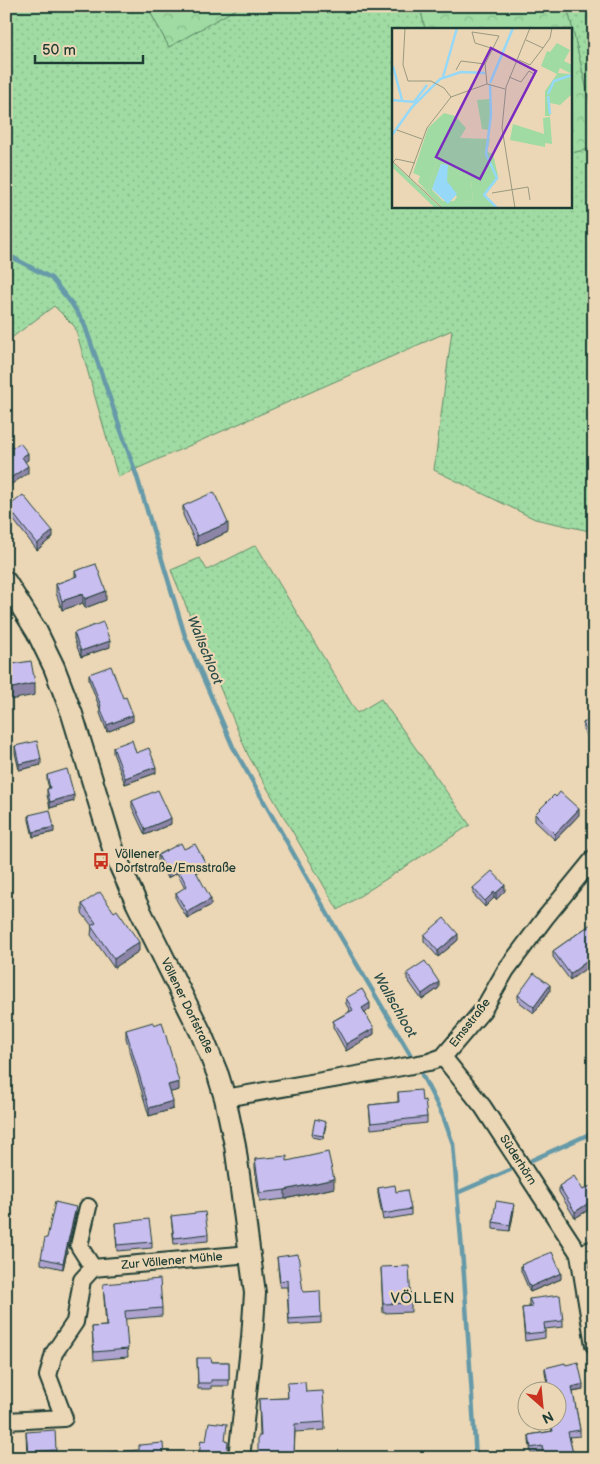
<svg xmlns="http://www.w3.org/2000/svg" width="600" height="1464" font-family="'Balsamiq Sans',sans-serif">
<style>
.grass{fill:url(#grass-dots);stroke:#5f8c6b}
.forest{fill:url(#forest-crowns);stroke:#5f8c6b}
.lines{fill:none;stroke-linecap:round;stroke-linejoin:round}
.stream{stroke:#669aa9;stroke-width:4.5}
.minor-casing{stroke:#1f3d34;stroke-width:20}
.tertiary-casing{stroke:#1f3d34;stroke-width:24}
.minor{stroke:#ebd7b5;stroke-width:16}
.tertiary{stroke:#ebd7b5;stroke-width:20}
.wall{fill:#ada3ce;stroke:#1f3d34}
.shaded-wall{fill:#8d85a8;stroke:#1f3d34}
.building{fill:#c9bef0;stroke:#1f3d34}
.labels{text-anchor:middle;dominant-baseline:central;stroke-width:4.5;stroke-linejoin:round;paint-order:stroke}
.poi-label{font-size:12px;fill:#1f3d34;stroke:#ebd7b5;text-anchor:start}
.street-label{font-size:12px;fill:#1f3d34;stroke:#ebd7b5}
.water-label{font-size:14px;font-style:italic;fill:#2b4c48;stroke:#ebd7b5}
.quarter-label{font-size:15px;letter-spacing:1px;fill:#1f3d34;stroke:#ebd7b5}
.inset-river{fill:none;stroke:#96d8f7;stroke-width:2.5}
.inset-road{fill:none;stroke:#999981;stroke-width:1}
.view{fill:#7b2cbf;fill-opacity:0.15;stroke:#7b2cbf;stroke-width:2.5}
.inset-edge{fill:none;stroke:#1f3d34;stroke-width:2.5}
</style>
<defs>
<pattern id="grass-dots" width="8" height="8" patternUnits="userSpaceOnUse" patternTransform="scale(1.25)"><rect width="8" height="8" fill="#9fdba2"/><path d="M2 2h.1M6 6h.1" fill="none" stroke="#88bd8c" stroke-width="1.8" stroke-linecap="round"/></pattern>
<pattern id="forest-crowns" width="20" height="18" patternUnits="userSpaceOnUse" patternTransform="scale(1.25)"><rect width="20" height="18" fill="#9fdba2"/><path d="M2 6a3 3 0 1 1 6 0M12 15a3 3 0 1 1 6 0" fill="none" stroke="#88bd8c"/></pattern>
</defs>
<rect width="100%" height="100%" fill="#ebd7b5"/>
<filter id="ink" filterUnits="userSpaceOnUse"><feTurbulence type="fractalNoise" baseFrequency=".02" numOctaves="2"/><feDisplacementMap in="SourceGraphic" scale="10" xChannelSelector="R" yChannelSelector="G"/><feConvolveMatrix kernelMatrix="1 2 1 2 8 2 1 2 1" color-interpolation-filters="sRGB"/></filter>
<g filter="url(#ink)">
<path class="grass" d="M6 6H147L169 47 241 6H420L425 29H394V206H571V153L594 148V532L535 519 434 470 452 330 118 477 75 327 54 306 6 342Z
M567 6H594V120Z
M256 545 357 713 381 699 470 825 338 910 248 755 171 570 200 558 207 570Z"/>
<path class="forest" d="M147 6H241L169 47Z
M420 6H567L594 120V148L571 153V29H425Z"/>
<g class="lines">
<path class="stream" d="M6 254 51 278 72 304 84 323 137 477 185 636 233 747 339 934 410 1054
M422 1075 443 1116 453 1144 464 1275 476 1458
M532 1160 594 1132
M457 1193 510 1170"/>
<g class="minor-casing">
<path id="minor" d="M443 1057 483 1107 579 1254 594 1249
M225 1098 391 1069 429 1062 443 1057 483 1010 506 970 545 918 594 858
M88 1207 79 1246 93 1268
M579 1254 594 1345
M6 1421 64 1418 48 1376 54 1353 75 1322 82 1280 93 1268 250 1254"/>
</g>
<g class="tertiary-casing">
<path id="tertiary" d="M6 582 37 632 54 667 72 714 115 855 137 904 201 1033 218 1075 225 1098 235 1145 255 1293 252 1338 239 1458"/>
</g>
<use href="#minor" class="minor"/>
<use href="#tertiary" class="tertiary"/>
</g>
<path class="wall" d="M183 506 228 532 197 546 183 515Z
M8 507 53 537 37 550 8 513Z
M75 571 106 600 85 608 83 603 62 610 56 593V584L75 577Z
M74 633 110 647 81 657 74 639Z
M89 674 123 698 133 721 107 732 100 713V709L89 680Z
M594 718V759L589 750 590 743 583 729V723Z
M15 746 41 765 19 770 15 753Z
M113 747 136 753 156 773 125 784 113 753Z
M47 775 74 801 50 808 47 795V789L49 788 47 781Z
M132 801 171 824 145 835 132 807Z
M535 814 579 815 555 840 535 821Z
M29 815 54 832 33 837 29 820Z
M184 849 205 868 196 873 211 905 187 918 176 899V893L185 888 177 873 167 878 158 861V855Z
M473 888 505 891 496 900 494 898 485 907 473 894Z
M82 904 139 951 114 968 91 935 92 926 82 913Z
M594 922 570 980 553 957V951Z
M424 935 458 940 438 957 424 941Z
M407 973 439 988 422 1000 407 979Z
M550 991 534 1013 518 1001V995Z
M346 998 370 1009 365 1013 374 1034 346 1051 333 1027V1021L350 1011 346 1004Z
M126 1030 179 1090 170 1092 173 1109 149 1116 126 1038Z
M398 1092 422 1101 427 1117V1123L371 1129 369 1105 398 1102Z
M326 1125 323 1139 312 1137V1134Z
M255 1159 287 1161 334 1188 285 1199 260 1202 255 1168Z
M594 1184V1214L590 1209 575 1218 559 1192V1186L583 1190Z
M378 1188 396 1192 411 1209V1215L383 1220 378 1194Z
M514 1210 510 1231 493 1229V1222Z
M76 1213 63 1269 41 1264V1258Z
M171 1216 208 1234V1241L174 1244Z
M115 1223 152 1242V1248L117 1251Z
M277 1257 321 1317V1323L289 1325 287 1287H280Z
M521 1265 561 1279 530 1292 521 1271Z
M381 1267 411 1303V1312L383 1313Z
M103 1284 162 1308V1316L125 1319 128 1357 94 1360 92 1327 106 1326Z
M529 1299 563 1321V1327L545 1329V1338L525 1341 522 1308 530 1307 529 1305Z
M197 1358 212 1362H229V1386H211V1389H198Z
M566 1365 583 1390 573 1392 580 1430V1436L569 1437 574 1458H543L542 1452 531 1454 529 1441V1435L552 1431 550 1422H558V1392H549L545 1373V1368Z
M287 1383 306 1392 325 1422V1430L295 1432 294 1458H258L260 1436 259 1399 288 1398Z
M26 1432 56 1450V1456L27 1458Z"/>
<path class="shaded-wall" d="M28 453V460L22 464V457Z
M28 466V473L6 488V481Z
M228 523V532L197 546V536Z
M53 531V537L37 550V544Z
M106 591V600L85 608V599Z
M83 594V603L62 610V601Z
M110 641V647L81 657V651Z
M35 683V695L10 700V710H6V699L8 689Z
M133 715V721L107 732V725Z
M41 759V765L19 770V764Z
M156 767V773L125 784V778Z
M74 795V801L50 808V802Z
M579 809V815L555 840V834Z
M171 818V824L145 835V829Z
M54 827V832L33 837V832Z
M205 862V868L194 874V868Z
M177 867V873L167 878V872Z
M505 885V891L496 900V893Z
M494 892V898L485 907V901Z
M211 899V905L187 918V912Z
M458 934V940L438 957V951Z
M139 942V951L114 968V959Z
M594 956V963L570 980V974Z
M439 982V988L422 1000V994Z
M550 985V991L534 1013V1007Z
M370 1003V1009L362 1014V1008Z
M374 1028V1034L346 1051V1044Z
M179 1082V1090L168 1093V1085Z
M173 1101V1109L149 1116V1108Z
M334 1179V1188L285 1199V1190Z
M590 1202V1209L575 1218V1212Z
M514 1204V1210L510 1231V1225Z
M76 1207V1213L63 1269V1263Z
M561 1273V1279L530 1292V1287Z
M583 1384V1390L572 1392V1387Z"/>
<path class="building" d="M6 440 12 448 20 443 28 453 22 457 28 466 6 481Z
M214 492 228 523 197 536 183 506Z
M23 495 53 531 37 544 8 507Z
M96 564 106 591 85 599 83 594 62 601 56 584 77 576 75 571Z
M103 622 110 641 81 651 74 633Z
M31 661 35 683 8 689 10 698 6 699V665Z
M111 666 123 698 126 697 133 715 107 725 100 707 101 706 89 674Z
M594 718V753L589 743 592 742 583 723Z
M132 740 136 753 149 748 156 767 125 778 113 747Z
M37 741 41 759 19 764 15 746Z
M67 769 74 795 50 802 47 789 50 788 47 775Z
M158 790 171 818 145 829 132 801Z
M560 792 579 809 555 834 535 814 554 795 556 797Z
M50 810 54 827 33 832 29 815Z
M181 843 184 849 195 844 205 862 194 868 211 899 187 912 176 893 187 886 177 867 167 872 158 855Z
M492 871 505 885 496 893 494 892 485 901 473 888Z
M100 892 114 912 117 910 139 942 114 959 91 926 96 923 82 904Z
M444 918 458 934 438 951 424 935Z
M594 922V956L570 974 553 951Z
M425 961 439 982 422 994 407 973Z
M534 973 550 985 534 1007 518 995Z
M362 989 370 1003 362 1008 374 1028 346 1044 333 1021 353 1010 346 998Z
M153 1022 154 1025 162 1022 179 1082 168 1085 173 1101 149 1108 126 1030Z
M421 1090 422 1101 425 1100 427 1117 371 1123 369 1105 399 1102 398 1092Z
M315 1119 326 1122 323 1136 312 1134Z
M328 1152 334 1179 285 1190 260 1193 255 1159 287 1156V1161Z
M574 1176 583 1190 594 1184V1208L590 1202 575 1212 559 1186Z
M395 1185 396 1192 407 1190 411 1209 383 1214 378 1188Z
M496 1201 514 1204 510 1225 493 1222Z
M55 1202 76 1207 63 1263 41 1258 45 1238H47Z
M205 1212 208 1234 174 1238 171 1216Z
M149 1219 152 1242 117 1245 115 1223Z
M552 1252 561 1273 530 1287 521 1265Z
M298 1254 303 1292 320 1291 321 1317 289 1319 287 1280 280 1281 277 1257Z
M409 1266 411 1303 383 1304 381 1267Z
M160 1279 162 1308 125 1311 128 1349 94 1352 92 1327 107 1326 103 1284Z
M560 1295 563 1321 544 1323 545 1332 525 1334 522 1308 533 1307 529 1299Z
M197 1358H211L212 1362H229V1380H211V1383H198Z
M578 1362 583 1384 572 1387 580 1430 568 1432 574 1458H544L542 1446 531 1448 529 1435 553 1431 551 1422H558V1392H550L545 1368 565 1363 566 1365Z
M305 1382 306 1392 323 1391 325 1422 295 1424 294 1455H290V1458H258V1436H261L259 1399 288 1398 287 1383Z
M209 1422 227 1424 225 1441 228 1442 226 1458H212L199 1456 201 1440 206 1441Z
M55 1430 56 1450 28 1452 26 1432Z
M163 1443 164 1458H101V1453L139 1450V1445Z"/>
</g>
<defs>
<g id="bus-bare" transform="scale(1.35)"><path d="M-5-6H5V4H4V6H2V4H-2V6H-4V4H-5ZM-3.5-4V0h7V-4ZM-3.5 1.2v1.5H-2V1.2ZM2 1.2v1.5H3.5V1.2Z" fill="#c8321e" stroke="#ebd7b5" stroke-width="2.5" paint-order="stroke"/></g>
</defs>
<g fill-rule="evenodd">
<use href="#bus-bare" x="101" y="861"/>
</g>
<g class="labels">
<g class="poi-label">
<text x="115" y="854">Völlener<tspan x="115" dy="14">Dorfstraße/Emsstraße</tspan></text>
</g>
<g class="street-label">
<text transform="translate(187 1006) rotate(64)">Völlener Dorfstraße</text>
<text transform="translate(470 1023) rotate(-52)">Emsstraße</text>
<text transform="translate(518 1160) rotate(57)">Süderhörn</text>
<text transform="translate(172 1261) rotate(-5)">Zur Völlener Mühle</text>
</g>
<g class="water-label">
<text transform="translate(205 650) rotate(68)">Wallschloot</text>
<text transform="translate(395 1005) rotate(60)">Wallschloot</text>
</g>
<g class="quarter-label">
<text x="423" y="1298">VÖLLEN</text>
</g>
</g>
<g transform="translate(392 28)">
<rect width="180" height="180" fill="#ebd7b5"/>
<path d="M165 15 178 22 172 33 180 37V46L168 40 166 45 178 46 180 66 168 77 158 75V88H153V63L165 46 149 38 155 23 158 24ZM98 71 99 86 97 102 90 101 85 72ZM52 85 63 88 74 100 68 110 98 111 95 124 101 126 106 148 104 154 93 166 105 180H69L73 174 81 173 78 142H69L73 144 75 151H69L68 144 58 146V130L51 129 49 118 36 163 26 154 28 148 21 145 36 100ZM158 89 160 116 153 115V119L118 112 121 96 152 106 151 90Z" fill="#9fdba2"/>
<path d="M49 118 57 124 51 129 61 128 58 146 68 144 69 151H75L73 144 69 142 78 141 81 173 73 174 69 180H51L25 155 36 163ZM49 136 55 137V154L65 169 62 173H51L40 162ZM0 134 49 180H43L0 139Z" fill="#9fdba2" fill-rule="evenodd"/>
<path d="M49 136 56 137 55 153 65 166 56 176 40 161Z" fill="#96d8f7"/>
<path class="inset-river" d="M1 38 10 72M51 49 65 0M98 55 121 0M98 57 99 87 94 126 105 150 92 167 105 180M156 66 162 53 180 47M156 68 158 86M0 72 22 74 35 57M0 107 20 79 48 51 69 44 93 45"/>
<path class="inset-road" d="M13 0 11 37 16 53H39L52 60 59 69M134 12 151 20 158 10 160 0M127 32 138 37 151 20M93 36 107 8 80 4 83 15 99 20M64 42 69 33 93 36 95 56M117 49 129 54 137 43 142 46M5 102 30 111M0 133 50 180M1 134 4 131 23 135M17 149 35 100 59 69 95 56 113 61M100 165 136 159 138 172M123 180 110 100 114 59 138 0"/>
<path class="view" d="M99 20 144 43 88 151 44 129Z"/>
<rect width="180" height="180" class="inset-edge"/>
</g>
<rect width="600" height="1464" fill="none" stroke="#ebd7b5" stroke-width="25"/>
<rect x="12" y="12" width="575" height="1439" fill="none" stroke="#1f3d34" stroke-width="2" filter="url(#ink)"/>
<g transform="translate(542 1406) rotate(153)"><circle r="24" fill="#ebd7b5" stroke="#999981"/>
<path d="M0-4L9 19L0 12L-9 19Z" fill="#c8321e"/>
<text y="-8" font-size="14" font-weight="bold" text-anchor="middle" fill="#1f3d34">N</text>
</g>
<path d="M35 55v8h108v-8" fill="none" stroke="#1f3d34" stroke-width="2.5"/>
<text x="42" y="55" font-size="15" fill="#1f3d34" stroke="#ebd7b5" stroke-width="4" paint-order="stroke">50 m</text>
</svg>
